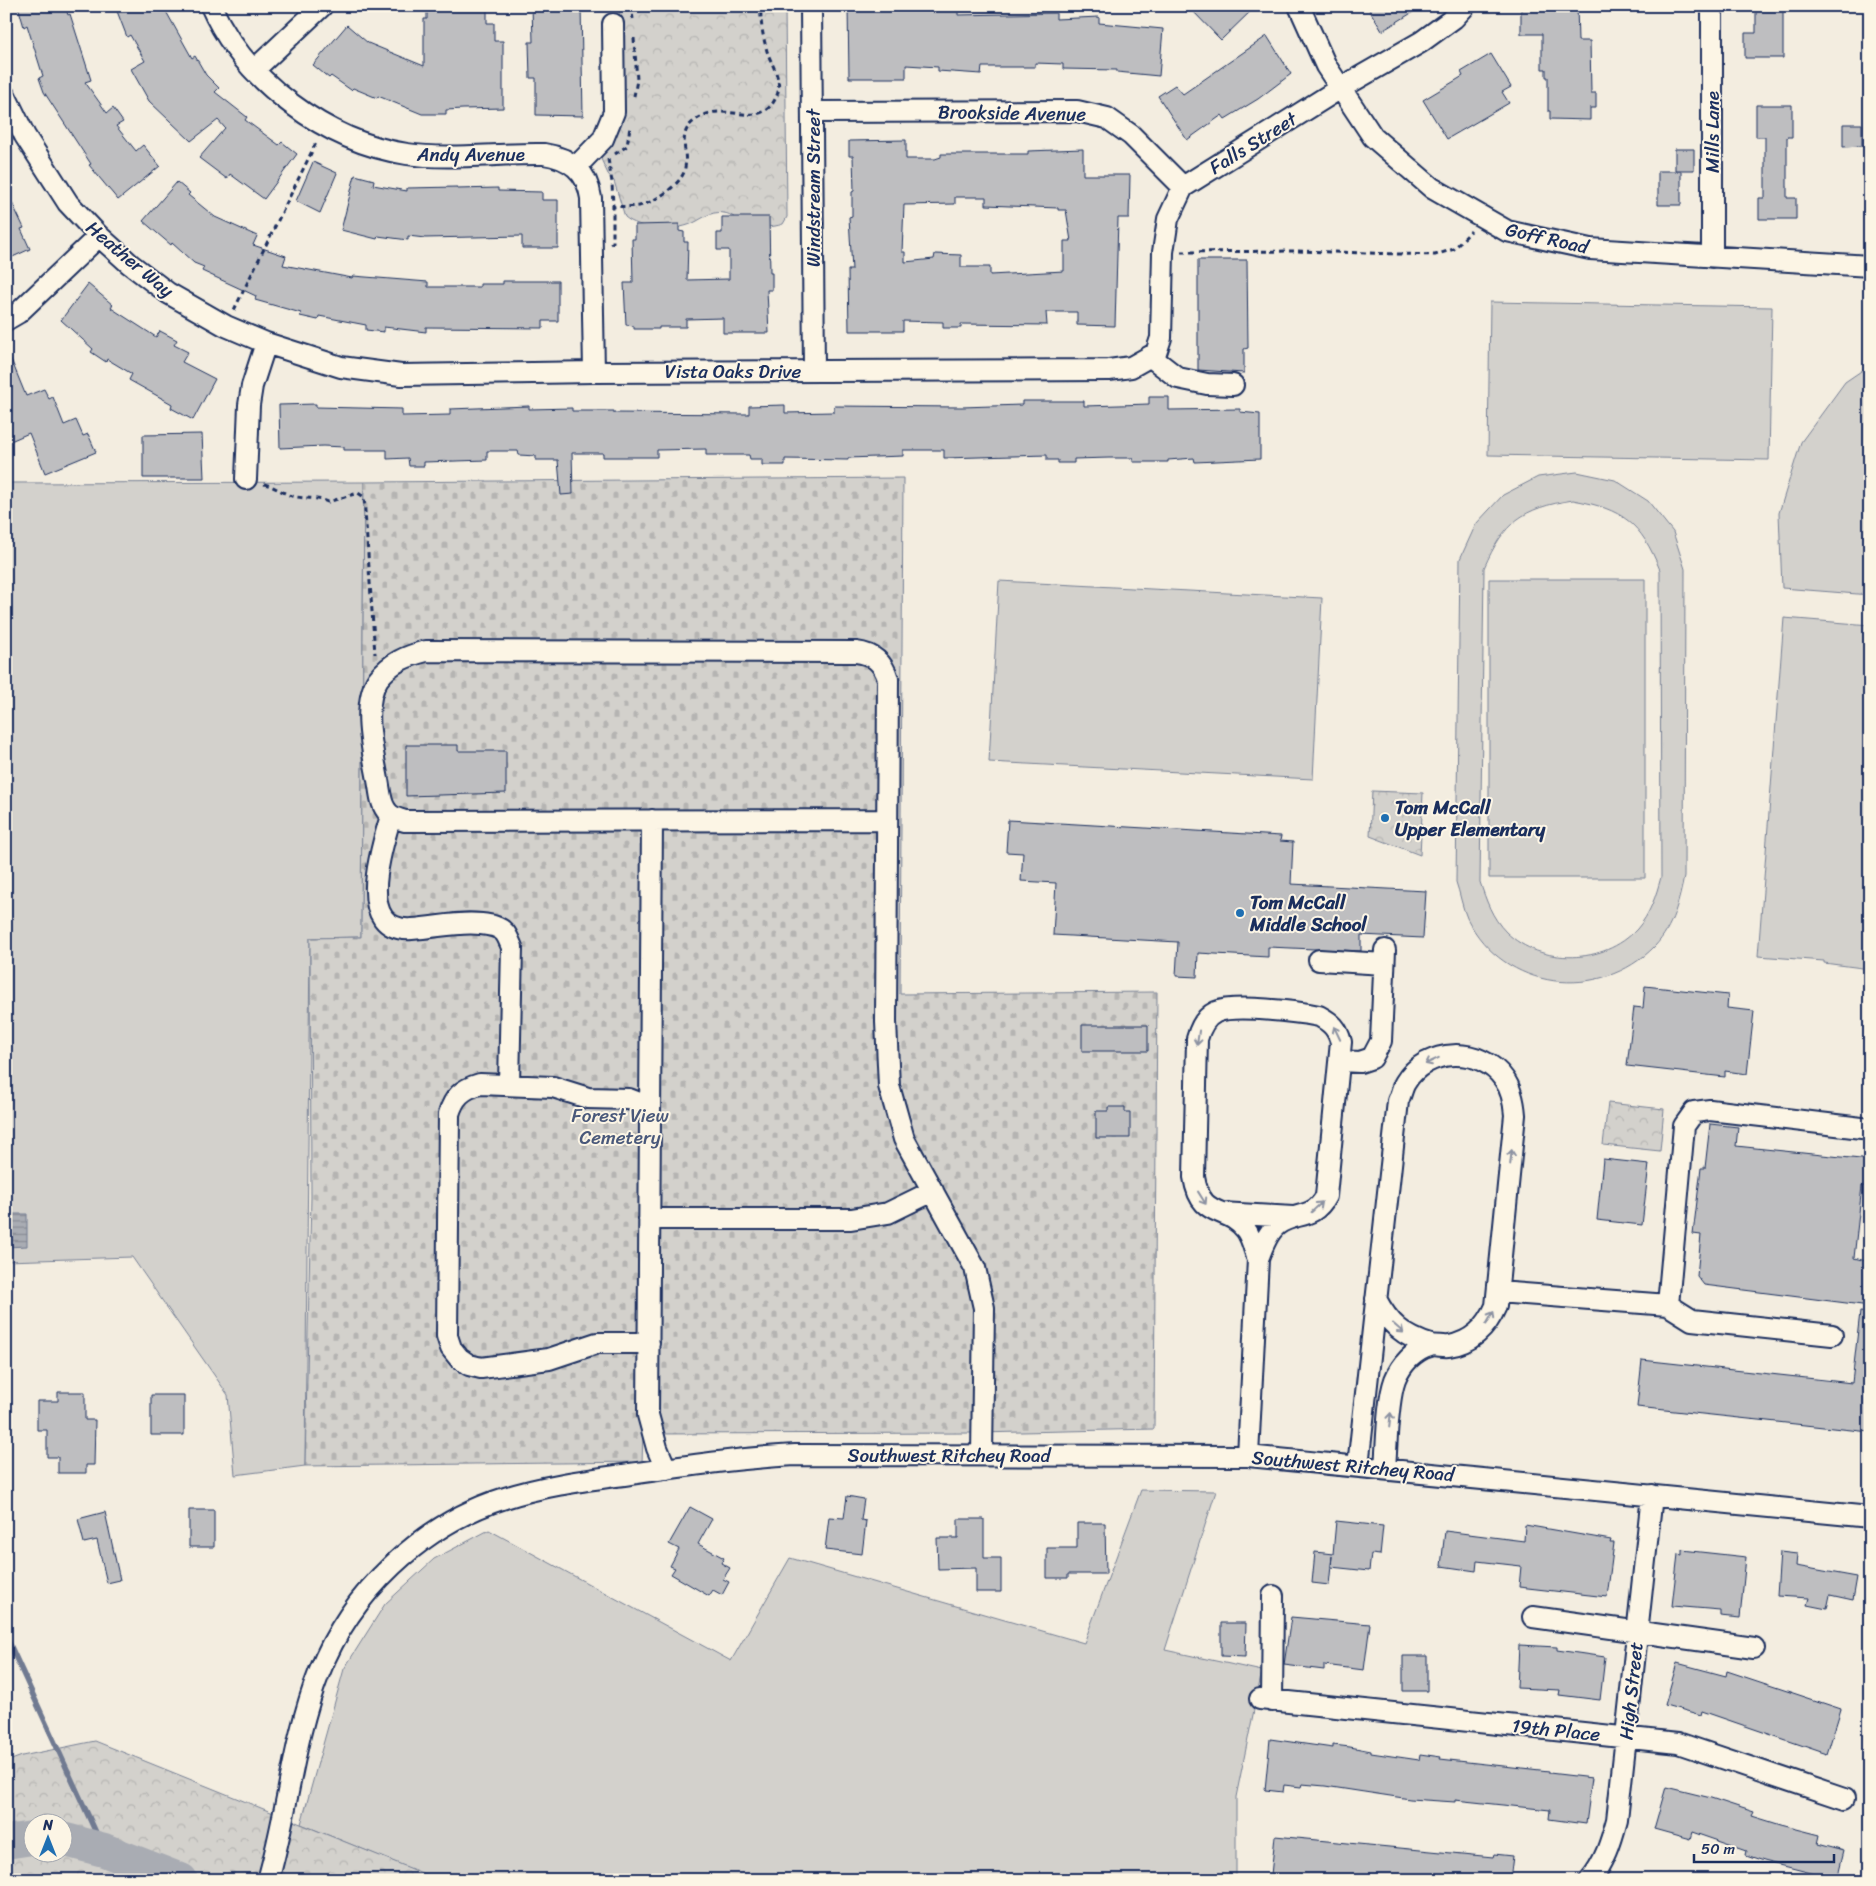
<svg xmlns="http://www.w3.org/2000/svg" width="1876" height="1886" font-family="Sriracha,sans-serif">
<style>
.grass{fill:#d3d1cc;stroke:#778095;fill-rule:evenodd}
.forest{fill:url(#forest-crowns);stroke:#778095;fill-rule:evenodd}
.cemetery{fill:url(#cemetery-stones);stroke:#778095}
.water{fill:url(#water-rules);stroke:#707a91}
.lines{fill:none;stroke-linecap:round;stroke-linejoin:round}
.stream{stroke:#707a91;stroke-width:5.5}
.river{stroke:#a9acb3;stroke-width:34}
.building{fill:#bebec0;stroke:#1b2f5e;fill-rule:evenodd}
.minor-casing{stroke:#1b2f5e;stroke-width:24}
.path{stroke:#1b2f5e;stroke-width:3;stroke-dasharray:5 4;stroke-linecap:butt}
.minor{stroke:#fcf5e5;stroke-width:20}
.oneway{stroke:#8c92a2}
.poi-dot{fill:#1f6fb2;stroke:#fcf5e5;stroke-width:2}
.labels{text-anchor:middle;dominant-baseline:central;stroke-width:4;stroke-linejoin:round;paint-order:stroke}
.street-label{font-size:19px;fill:#1b2f5e;stroke:#fcf5e5}
.poi-label{font-size:19px;font-weight:bold;fill:#1b2f5e;stroke:#fcf5e5;text-anchor:start}
.park-label{font-size:19px;fill:#49587a;stroke:#fcf5e5}
</style>
<defs>
<pattern id="forest-crowns" width="20" height="18" patternUnits="userSpaceOnUse" patternTransform="scale(1.25)"><rect width="20" height="18" fill="#d3d1cc"/><path d="M2 6a3 3 0 1 1 6 0M12 15a3 3 0 1 1 6 0" fill="none" stroke="#b5b4b2"/></pattern>
<pattern id="cemetery-stones" width="16" height="16" patternUnits="userSpaceOnUse" patternTransform="scale(1.25)"><rect width="16" height="16" fill="#d3d1cc"/><path d="M2 7V4a2 2 0 0 1 4 0v3zM10 15v-3a2 2 0 0 1 4 0v3z" fill="#b5b4b2"/></pattern>
<pattern id="water-rules" width="6" height="5" patternUnits="userSpaceOnUse" patternTransform="scale(1.25)"><rect width="6" height="5" fill="#a9acb3"/><path d="M0 2.5h6" fill="none" stroke="#898c95"/></pattern>
</defs>
<rect width="100%" height="100%" fill="#f3ede0"/>
<filter id="ink" filterUnits="userSpaceOnUse"><feTurbulence type="fractalNoise" baseFrequency=".02" numOctaves="2"/><feDisplacementMap in="SourceGraphic" scale="10" xChannelSelector="R" yChannelSelector="G"/><feConvolveMatrix kernelMatrix="1 2 1 2 8 2 1 2 1" color-interpolation-filters="sRGB"/></filter>
<g filter="url(#ink)">
<path class="grass" d="M1490 302 1772 307 1769 460 1488 455Z
M1870 365V595L1782 588 1779 513 1801 442 1845 382Z
M1577 472 1615 480 1648 501 1673 532 1685 569 1684 877C1679 901 1673 927 1655 946 1600 1003 1503 991 1467 918 1462 907 1460 893 1456 882L1460 559 1476 524 1503 495 1538 477ZM1573 500C1623 509 1641 523 1660 570L1661 877C1656 896 1650 914 1637 929 1604 965 1541 966 1506 932 1492 918 1486 900 1480 882L1484 568C1504 522 1522 508 1573 500Z
M364 482 361 937 310 938 305 1466 235 1475 228 1395 132 1257 6 1261V483Z
M1489 579H1645V878H1489Z
M999 581 1322 598 1313 779 989 762Z
M1784 618 1870 625V969L1824 963V961L1758 956Z
M1141 1490 1216 1491 1165 1650 1262 1671 1236 1797V1880H438L301 1824 344 1669 385 1604 434 1559 489 1530 731 1661 790 1558 1084 1643Z"/>
<path class="forest" d="M619 6H785L787 217 783 224C772 228 755 228 744 224 737 220 732 214 724 213 709 210 701 221 688 225 671 231 639 229 625 217L614 181 608 174 601 159V146L623 93 624 63Z
M1372 791 1423 793 1420 855 1370 836Z
M1608 1103 1664 1109 1660 1151 1603 1145Z
M95 1741 437 1879 438 1880H6V1762L22 1756ZM32 1824H62V1854H32Z"/>
<path class="cemetery" d="M903 478 900 994 1157 992 1154 1429 978 1433 643 1434 642 1462 305 1466 311 1197 310 938 361 937 364 482Z"/>
<path class="water" d="M6 1214H27V1246L6 1247Z"/>
<g class="lines">
<path class="stream" d="M6 1636 104 1850"/>
<path class="river" d="M62 1839 104 1850 181 1880
M6 1842 32 1838"/>
</g>
<path class="building" d="M18 6H65L68 15 70 14 91 80 85 82 107 113 113 108 123 122 116 126 136 151 143 145 160 166 118 200 89 165 91 164 44 92 39 78 43 76 27 25 24 27Z
M115 6H163L192 58 195 56 206 75 219 88 215 92 247 117 245 120 279 145 282 142 297 154 264 199 230 174 227 179 199 158 225 128 218 120 191 141 149 101 131 69 145 61 130 35 127 37Z
M427 6H487V23H494V41H503V108L463 109 446 110V114H422L378 96 377 98 353 88 351 90 331 76 329 78 313 65 347 25 368 43 424 66V19H427Z
M532 6H581L583 116 536 115V78H530L529 42H533Z
M848 6H958V15L1056 13V19L1099 17V23L1163 29 1159 76 1117 72V70L1063 69V64L1035 63V67H982L981 74 938 71V67L906 65V78H849Z
M1188 6H1256L1221 40Z
M1367 6H1423L1382 31Z
M1521 6H1577L1578 41H1590L1591 93H1596V108H1590V120L1550 119V111H1548V77H1546V69H1542V34H1521Z
M1756 6H1783V58H1745V33H1756Z
M1267 36 1291 74 1258 99 1225 119 1222 115 1187 140 1158 96 1175 85 1183 94Z
M1491 54 1511 87 1502 92 1509 103 1447 139 1423 100 1463 76 1461 72Z
M1756 105H1792V137H1787V198H1796V219H1759V198H1765V137H1756Z
M1843 124H1862V146L1843 147Z
M906 140V159H935L941 157V154H1028V151L1083 149V175H1130L1129 218H1118L1115 326 1077 325V312H1046L1047 325 961 324V328H943V322L903 321V331H849L848 270H852L849 217 852 216V192L854 191 853 156H849V141ZM955 197H986V205L1058 208V210H1066L1071 241H1064V271L990 275V267H961V255L935 254 934 259 905 262V252H902L904 205 955 204Z
M1675 149H1694V170H1675Z
M313 162 337 173 320 213 296 201Z
M1658 171H1681V205H1658Z
M355 175 374 180 373 185 407 191V188L457 187V189L498 188V191L542 192V200H558V248H522V236L425 238 408 236V240L378 236 377 239 341 230Z
M177 182 190 193 188 195 215 217 257 236 253 245 286 256 283 265 352 278 353 276 428 282V287H480V284H503V281H558V321H543V328L426 327V332L384 327V332L366 330V325L319 316 318 320 300 316 301 313 255 300 256 296 202 271 204 267 194 263 172 243 171 245 143 221Z
M6 190 24 228 21 229 30 249 6 260Z
M722 217H769L770 273H772V290H767L769 333H723V318L686 319V327H659V329H634V326L626 325 624 283H633L632 239H635V225L679 224V231L684 232V242H688L687 280 729 279V250H717V233H722Z
M1198 260H1247L1248 348 1244 349V373L1198 370Z
M88 284 113 305 111 308 156 337 160 331 177 340 174 345 188 352 182 362 215 379 193 420 171 408 172 404 129 380 132 374 107 359 106 362 91 352 93 349 61 320Z
M6 347 26 396 44 389 49 399 53 397 64 425 76 420 83 436 88 434 96 452 45 473 29 433 6 443Z
M1149 397H1169V410L1240 409V412L1260 414V459L1195 462 1194 458 1168 460V462H1133V458H1109L1074 459V463H1058V460H1047V455L944 458V450H903V456L848 458V460L785 459V465H762V459H750L749 455H706V449L657 450V457H603V453H572L573 494 561 495 558 460H536V456L519 455 518 451H487V460L424 462V466H409L408 458 387 459V450H344V447L323 446 280 448 279 405 316 404V407L402 409V416L450 415V409L529 406V409L572 408V411H614V413L749 414V406L785 405V413L834 412V406L962 407 1022 405V401H1084V406L1119 405 1149 404Z
M202 434 204 478H143V435Z
M406 745H458V751H506V793L406 796Z
M1008 820 1281 836 1280 841 1293 842 1291 884 1426 891 1423 938 1361 935V951L1268 947V957L1198 953 1197 977 1176 976 1178 942 1053 935 1056 883 1021 881 1023 853 1006 852Z
M1645 986 1728 995 1727 1008 1754 1011 1747 1074 1725 1071V1077L1627 1066 1634 1007 1643 1008Z
M1082 1025H1148V1051H1082Z
M1108 1107H1125V1112H1130V1138H1096V1111H1108Z
M1710 1124 1738 1127 1736 1146 1870 1160V1187L1862 1186 1854 1258 1870 1262V1306L1704 1285 1697 1276 1701 1235 1693 1234 1701 1168H1705Z
M1603 1159 1649 1164 1642 1225 1597 1220Z
M1860 1312 1870 1313V1432L1637 1407 1642 1360 1852 1383Z
M58 1392H85V1420H95L94 1465H86V1473H58V1457H47V1430H37V1401H58Z
M151 1395H184V1435H151Z
M847 1496 864 1499 861 1520 866 1521 862 1554 825 1550 829 1517 844 1518Z
M690 1507 712 1519 698 1544 724 1558 721 1563 730 1568 723 1579 729 1582 722 1595 713 1590 709 1596 671 1574 675 1568 670 1566 679 1549 669 1544Z
M189 1510H214V1547H189Z
M105 1512 120 1580 107 1583 97 1540 84 1543 78 1519Z
M958 1519H984V1558H1001V1592H976V1568L938 1569 937 1538H958Z
M1336 1521 1383 1526 1380 1555 1371 1554 1369 1571 1331 1567 1332 1556 1329 1585 1312 1583 1315 1552 1333 1554Z
M1077 1523H1105L1106 1574H1068V1578H1047V1548H1077Z
M1525 1525 1611 1540 1610 1543H1614L1607 1597 1519 1587 1521 1566 1477 1561 1476 1571 1441 1566 1445 1531 1524 1541Z
M1682 1550 1746 1557 1740 1618 1720 1616V1610L1672 1606 1678 1554 1682 1555Z
M1780 1552 1797 1554 1796 1566 1857 1577 1853 1600 1830 1595 1827 1609 1807 1605 1809 1598 1777 1596Z
M1291 1617 1370 1624 1364 1670 1324 1665V1670L1284 1665Z
M1221 1623H1246L1245 1657 1221 1656Z
M1519 1645 1557 1647V1650L1605 1657 1600 1700 1559 1695 1560 1690 1517 1688Z
M1403 1656H1427V1691H1403Z
M1677 1663 1726 1676 1727 1671 1841 1709 1827 1754 1702 1711 1701 1715 1665 1705Z
M1270 1739 1333 1748V1745L1350 1747 1371 1751V1753L1419 1760 1420 1754 1441 1757 1440 1759 1549 1771V1773L1592 1778 1586 1824 1549 1819 1550 1810 1455 1800V1802L1410 1799 1325 1786 1302 1784 1301 1787 1284 1785 1283 1792 1265 1790Z
M1666 1787 1711 1798 1754 1812 1752 1816 1781 1825 1820 1835 1818 1844 1844 1851 1837 1880H1817L1819 1875 1764 1861 1746 1855 1747 1851 1692 1832 1690 1839 1654 1829Z
M1275 1836 1493 1857 1494 1854 1513 1856 1510 1880H1319L1271 1875Z"/>
<g class="lines">
<g class="minor-casing">
<path id="minor" d="M211 6C244 81 326 142 407 154 448 160 501 153 544 154 570 158 587 171 591 198L594 372
M811 6 814 371
M1299 6 1326 66 1373 137 1432 188 1507 231 1590 249 1870 266
M1712 6V257
M254 70 322 6
M6 97 25 136 68 203 99 236 130 264 168 293 226 326 266 343 341 367 401 375 594 372 1109 370 1131 367 1156 353 1161 338 1163 252 1168 219 1183 187 1339 89 1421 42 1454 18 1465 6
M812 112 1077 111 1107 118 1131 135 1183 187
M576 167 603 139 614 112 613 24
M6 320 18 313 99 236
M1151 357 1178 378 1207 384 1233 385
M246 479 249 405 252 386 266 343
M391 816C382 846 353 933 412 929 435 928 458 921 481 924 490 925 499 926 505 933 508 937 510 943 512 947L509 1084
M652 820 648 1415 657 1448 666 1469
M887 820 405 821C397 819 390 817 386 810 380 802 380 789 378 780 373 752 361 705 378 679 391 662 407 656 426 651L856 652C873 654 883 662 888 679L886 1022 889 1086 904 1139 975 1268 984 1308 982 1455
M1319 960 1384 964
M1340 1061 1360 1062 1372 1058 1381 1041 1385 950
M1222 1213 1293 1217
M649 1219H851L888 1213 933 1191
M1498 1292 1668 1305 1692 1320 1832 1335
M1376 1299C1389 1324 1404 1337 1431 1345
M1668 1305 1684 1126 1694 1112 1710 1110 1870 1129
M649 1343H597L549 1359 481 1368 469 1365 459 1358 451 1348 447 1336 449 1114C454 1097 462 1089 480 1084L553 1087 588 1098 629 1099 642 1104 650 1111
M1248 1456 1258 1259C1262 1248 1267 1233 1277 1225 1295 1211 1313 1221 1326 1196L1341 1042C1337 1028 1332 1023 1319 1016 1299 1012 1234 1004 1216 1012 1205 1017 1200 1028 1197 1039L1194 1177C1201 1221 1226 1204 1246 1230 1252 1238 1254 1250 1258 1259
M1358 1466 1398 1101C1401 1095 1402 1088 1405 1083 1426 1047 1481 1046 1504 1079 1512 1090 1514 1102 1515 1115L1496 1306C1487 1327 1473 1342 1449 1346 1443 1347 1435 1344 1430 1346 1414 1350 1401 1365 1395 1380 1387 1402 1387 1444 1385 1468
M1533 1617 1754 1648
M1260 1699 1678 1743 1844 1799
M1272 1701 1273 1596
M268 1880C288 1812 293 1739 319 1673 350 1593 422 1524 505 1498 545 1485 588 1480 630 1474 685 1466 740 1458 795 1455L1248 1456 1870 1517
M1590 1880C1605 1862 1611 1842 1617 1820L1652 1495"/>
</g>
<path class="path" d="M631 6 633 19
M634 38 637 80 634 96
M615 154 627 146 630 127
M608 159 612 182 613 207
M610 244 613 242V207C622 206 631 207 639 206 653 203 679 186 684 172 691 149 670 129 707 114 730 105 763 130 777 95 783 80 771 64 767 51 763 37 760 21 761 6
M1181 252 1297 251 1435 255 1454 249 1471 231
M234 310 317 141
M264 484C273 486 280 491 289 495 303 500 314 496 328 502L358 493 364 497 375 654"/>
<use href="#minor" class="minor"/>
</g>
<defs><path id="oneway-shaft" d="M-6 0H5M1.5-3L5.5 0L1.5 3" fill="none" stroke-width="1.6" stroke-linecap="round" stroke-linejoin="round" transform="scale(1.25)"/></defs>
<g class="oneway">
<use href="#oneway-shaft" transform="translate(1337 1033) rotate(-115)"/>
<use href="#oneway-shaft" transform="translate(1198 1038) rotate(98)"/>
<use href="#oneway-shaft" transform="translate(1432 1061) rotate(155)"/>
<use href="#oneway-shaft" transform="translate(1511 1157) rotate(-84)"/>
<use href="#oneway-shaft" transform="translate(1202 1198) rotate(58)"/>
<use href="#oneway-shaft" transform="translate(1317 1207) rotate(-43)"/>
<use href="#oneway-shaft" transform="translate(1490 1318) rotate(-60)"/>
<use href="#oneway-shaft" transform="translate(1398 1328) rotate(41)"/>
<use href="#oneway-shaft" transform="translate(1390 1420) rotate(-84)"/>
</g>
</g>
<g class="poi-dot">
<circle cx="1385" cy="818" r="5"/>
<circle cx="1240" cy="913" r="5"/>
</g>
<g class="labels">
<g class="street-label">
<text transform="translate(1012 113) rotate(1)">Brookside Avenue</text>
<text transform="translate(1712 132) rotate(-90)">Mills Lane</text>
<text transform="translate(1253 143) rotate(-32)">Falls Street</text>
<text x="471" y="154">Andy Avenue</text>
<text transform="translate(813 188) rotate(-90)">Windstream Street</text>
<text transform="translate(1547 238) rotate(13)">Goff Road</text>
<text transform="translate(130 259) rotate(40)">Heather Way</text>
<text x="733" y="371">Vista Oaks Drive</text>
<text x="949" y="1455">Southwest Ritchey Road</text>
<text transform="translate(1353 1466) rotate(5)">Southwest Ritchey Road</text>
<text transform="translate(1631 1691) rotate(-84)">High Street</text>
<text transform="translate(1556 1730) rotate(6)">19th Place</text>
</g>
<g class="poi-label">
<text x="1395" y="807">Tom McCall<tspan x="1395" dy="22">Upper Elementary</tspan></text>
<text x="1250" y="902">Tom McCall<tspan x="1250" dy="22">Middle School</tspan></text>
</g>
<g class="park-label">
<text x="620" y="1115">Forest View<tspan x="620" dy="22">Cemetery</tspan></text>
</g>
</g>
<rect width="1876" height="1886" fill="none" stroke="#fcf5e5" stroke-width="25"/>
<rect x="12" y="12" width="1851" height="1861" fill="none" stroke="#1b2f5e" stroke-width="2" filter="url(#ink)"/>
<g transform="translate(48 1838)"><circle r="24" fill="#fcf5e5" stroke="#a2a6af"/>
<path d="M0-4L9 19L0 12L-9 19Z" fill="#1f6fb2"/>
<text y="-8" font-size="14" font-weight="bold" text-anchor="middle" fill="#1b2f5e">N</text>
</g>
<path d="M1694 1854v8h140v-8" fill="none" stroke="#1b2f5e" stroke-width="2.5"/>
<text x="1701" y="1854" font-size="15" fill="#1b2f5e" stroke="#fcf5e5" stroke-width="4" paint-order="stroke">50 m</text>
</svg>
